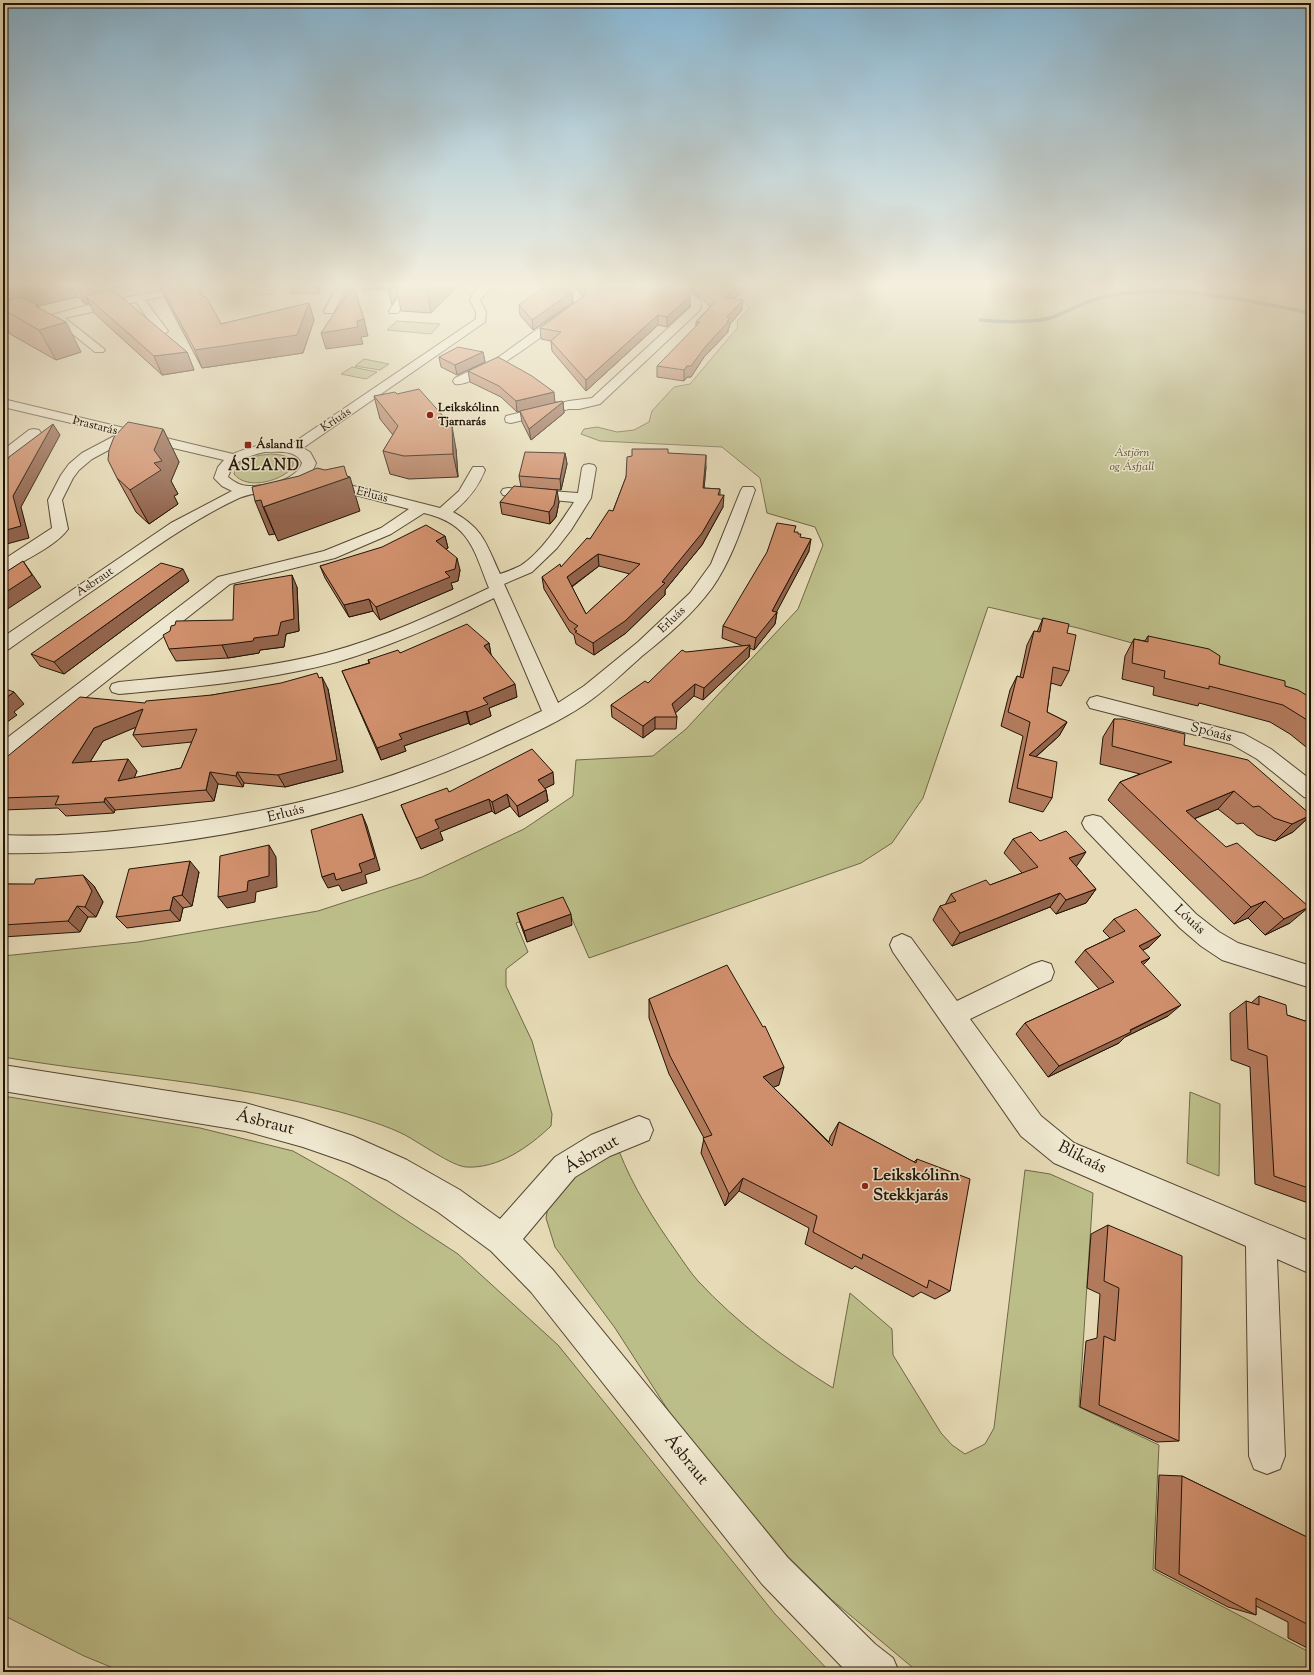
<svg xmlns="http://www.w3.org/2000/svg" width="1314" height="1675" font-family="'Sorts Mill Goudy',serif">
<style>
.green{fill:#bcbe89;stroke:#6f6848}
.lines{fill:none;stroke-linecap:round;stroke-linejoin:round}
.stream{stroke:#68776e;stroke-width:3.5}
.minor-casing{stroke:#534532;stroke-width:2}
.minor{fill:#efe8d0;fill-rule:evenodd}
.wall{fill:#b37b5d;stroke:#221306;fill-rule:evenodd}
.shaded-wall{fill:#92644c;stroke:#221306}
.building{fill:#d08f6c;stroke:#221306;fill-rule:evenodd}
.poi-dot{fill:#8f2418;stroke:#efe8d0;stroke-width:1.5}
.labels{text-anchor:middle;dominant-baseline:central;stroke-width:3;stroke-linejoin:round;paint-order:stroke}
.far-poi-label{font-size:12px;font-weight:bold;fill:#221306;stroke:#efe8d0;text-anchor:start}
.far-street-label{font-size:12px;fill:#221306;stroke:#efe8d0}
.far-park-label{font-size:12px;font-style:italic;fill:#584f34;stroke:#efe8d0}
.street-label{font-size:14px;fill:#221306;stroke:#efe8d0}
.far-district-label{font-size:15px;font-weight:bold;letter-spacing:1px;fill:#221306;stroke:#efe8d0}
.near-street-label{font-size:17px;fill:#221306;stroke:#efe8d0}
.near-poi-label{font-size:17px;font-weight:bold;fill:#221306;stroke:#efe8d0;text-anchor:start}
</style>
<rect width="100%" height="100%" fill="#e6dbb6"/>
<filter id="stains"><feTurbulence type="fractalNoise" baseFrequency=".005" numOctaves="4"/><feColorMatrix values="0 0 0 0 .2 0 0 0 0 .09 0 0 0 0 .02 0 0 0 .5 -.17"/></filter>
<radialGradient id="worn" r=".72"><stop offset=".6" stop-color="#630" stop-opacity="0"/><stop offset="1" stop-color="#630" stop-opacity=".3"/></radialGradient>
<path class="green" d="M737 283H1311V701L1262 679 1078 628 988 607 923 798 892 843 861 863 589 958 566 905 516 923 528 952 506 969V986L532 1041 552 1114 551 1126C529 1147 498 1169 466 1167 452 1166 420 1143 405 1135 388 1126 358 1117 340 1112 230 1082 115 1076 3 1057V956L138 942 318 911 422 877 524 829 573 796 576 760 653 756 686 729 798 609 823 545 815 527 767 513 760 478 722 447 600 441 581 434 584 429 597 427 617 432 634 430 649 422 652 411 674 387 690 384 738 327 737 321 749 308 739 298 745 290 740 284Z
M267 285 276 287 275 294 254 295V288Z
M397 321 440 324 431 334 387 330Z
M364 359 389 364 380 370 355 366Z
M352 367 377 372 366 379 341 374Z
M272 454C329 458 255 501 234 474 236 458 259 455 272 454Z
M1190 1092 1220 1104 1219 1176 1187 1163Z
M3 1096 200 1128 293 1151 348 1182 458 1254 558 1345 775 1614 830 1672H123L84 1656 3 1615Z
M619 1151C633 1187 654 1220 676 1251 683 1261 690 1272 698 1281 737 1323 784 1358 833 1388L850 1293 892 1329 893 1355 941 1433 952 1445 965 1454 985 1444 994 1428 1025 1170 1050 1174 1093 1193 1079 1407 1159 1445 1153 1570 1311 1653V1672H918L832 1600 762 1531 688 1441 615 1328 555 1247 546 1218 550 1196 565 1177Z"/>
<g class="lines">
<path class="stream" d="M980 320C999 322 1031 323 1050 318 1068 312 1085 301 1103 297 1171 282 1244 300 1311 313"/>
<g class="minor-casing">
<path id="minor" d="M339 283H349L333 313H325L324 311Z
M408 283H418L398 313H390L389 311Z
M484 283H495L480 300 486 312 485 322 303 448 310 452 316 463C305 495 263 487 237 499 193 520 154 548 114 576 79 600 44 624 9 649L3 651V637L171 523 232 491 222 486 214 478 218 467 224 460 131 438 92 459 79 470 73 478 62 500 68 529C56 546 26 559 9 570L3 572V560L52 528 48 500 61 475 69 464 82 453 118 434 3 407V399L233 454C251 446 270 442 290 445L476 319V312L470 300 473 293ZM265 452C278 452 296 449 302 463 296 481 266 486 249 486 241 486 234 482 228 477 233 460 248 456 265 452Z
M572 283H583L577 289V291L585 300 584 305C562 321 477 389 455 384L453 381 455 378 496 359 575 302 567 292V288Z
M684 283H694L688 291 701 302 700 310 600 404 579 409H569L511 423 506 422 505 419 506 416 569 401 592 398 691 307V303L677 292Z
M198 284 203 287 202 289 145 300 168 331 166 333H158L136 302 65 318 103 348 105 350 103 352H95L55 320 3 334V328L92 304Z
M34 429 39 430 41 433 39 436 8 460 3 461V450L29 430Z
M589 464 594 465 596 468 591 498 571 530 557 548 532 572 504 584 558 703 584 686 638 642 690 593 711 564 741 490 743 487H753L755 490C743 523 733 558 712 588 693 614 667 636 642 656 623 673 605 691 584 705 559 722 529 735 501 748 385 802 259 834 132 847 89 851 46 854 3 853V835C46 837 90 834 133 829 229 820 325 801 415 767 459 751 500 731 542 711L494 598C443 623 391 646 337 662 266 681 192 687 119 694L112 692 110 688 112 684 119 682C188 675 258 670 326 653 383 638 437 613 489 588 473 548 470 524 424 513L391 534 335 558 230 584 10 757 3 759V741L218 577 324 551 381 528 409 509 321 486 319 483 321 480 326 479 440 508 459 491 473 467H483L485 470C478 488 468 500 453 512 484 529 486 544 500 574 506 572 514 569 520 566 541 553 561 522 574 502L508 496 503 495 501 492 503 489 508 488 578 493 582 468 584 465Z
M1097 696 1244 734 1271 749 1311 780V799L1304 797 1257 759 1231 744 1090 708 1087 703 1090 698Z
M1093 815 1101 817 1196 914 1219 932 1238 943 1311 966V988L1222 960 1201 946 1180 928 1085 829 1082 823 1085 817Z
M902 934 911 938 957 1001 1033 964 1042 961 1051 964 1054 972 1051 980 970 1019 1041 1116 1074 1143 1311 1242V1274L1277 1259 1285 1456 1280 1469 1267 1474 1254 1469 1249 1456 1246 1246 1054 1163 1021 1136 893 952 890 945 893 938Z
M3 1065 245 1103 303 1119 353 1136 407 1160 460 1190 500 1219 555 1157 591 1135 639 1116 649 1120 653 1130 649 1140 610 1156 575 1177 523 1239 553 1270 788 1558 875 1644 893 1658 899 1672H847L762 1584 531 1292 491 1251 438 1212 387 1180 349 1163 303 1147 245 1131 3 1091Z"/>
</g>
<use href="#minor" class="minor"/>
</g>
<path class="wall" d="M3 283H146L108 289V291L187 352 194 370 162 375 94 313 89 303 85 304 78 297 38 306 40 309 81 352 56 360 10 334 6 326H3Z
M157 283H194L221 324 309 303 314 320 303 353 202 368 165 298 162 289 161 290Z
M289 283H321L319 293 292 294Z
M362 283H461L431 313 401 311 398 295 392 305 388 289 364 290Z
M578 283H683L680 286 690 306 667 327 658 325 586 391 552 351 551 341 541 339 540 328 584 296 578 290Z
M690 283H744V290L734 299 742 310 730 324 729 328 728 329V332L704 357 691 377H687L684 381 657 377V366L696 327V322L710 307 702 299 690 291Z
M567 286 573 302 533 330 520 315 519 305Z
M483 352 485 362 457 375 441 367 439 357Z
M468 371 555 402H563L564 413 531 440 522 422 520 411 517 412 501 397 470 382Z
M397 394 456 449 458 477 409 479 390 474 383 451 393 435 380 419 374 396Z
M163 429 179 462 171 481 178 494 174 496 178 504 149 524 136 512 117 478Z
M565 453 567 464 561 490 543 489 559 502 556 517 550 524 502 514 500 502 521 487 519 476Z
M668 453 706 467 704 488 720 489V495L723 507 702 545 665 590V595L626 633 594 655 576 644 574 635 570 632 544 589 542 577 561 567 590 539 613 511 626 477 632 456ZM599 566 630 574 586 614 572 587Z
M795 532 800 537 809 551 776 612H777L775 624 754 650 750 648 749 657 703 700 694 696 675 713 677 717 676 729H655L643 738 612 717 611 705 648 683 743 646 722 638 723 626Z
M445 536 448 548 446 549 460 570 458 581 451 583 453 589 380 620 373 611 349 617 325 578 320 566Z
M189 581 64 674 40 666 31 654Z
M297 587 299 631 286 634 284 647 260 650 259 653 228 658 176 661 169 649 233 620Z
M1043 618 1067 633 1069 671 1061 686 1051 683 1047 712 1067 722 1059 736 1036 757 1052 798 1043 812 1009 802 1023 736 1001 726 1010 690 1017 676 1020 677 1027 645 1034 631 1037 632Z
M1148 636 1219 664 1285 686 1311 698V751L1290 734 1270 722 1199 703 1198 706 1153 695 1154 687 1122 679 1125 656 1134 639 1145 641Z
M489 643 491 655 517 697 489 708 491 716 470 725 469 723 404 746 406 751 381 760 342 671 369 663 368 660 400 653Z
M319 678 328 689 343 772 285 787 244 783 243 787 218 784 214 801 115 810 114 813 66 816 58 808 3 810V760L212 695ZM136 727 133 735 142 747 192 742 181 768 134 778 137 771 90 762 103 741Z
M1114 719 1184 745 1311 815 1293 832 1275 841 1257 835 1243 823 1237 824 1218 809 1194 819 1290 923 1265 935 1248 918 1234 924 1108 800 1120 782 1140 774 1100 764 1103 737Z
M554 784 545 788 546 790 548 801 519 817 510 806 495 814 492 811 440 832 443 840 421 849 406 817 401 805 449 792Z
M1013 839 1040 841 1076 866 1096 889 1086 903 1056 914 1050 907 952 946 933 920 940 906 945 905 951 894 990 885 1022 873 1004 853Z
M199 872 192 906 183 908 180 921 127 928 116 917Z
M3 884 94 886 103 902 96 917H88L80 932 3 937Z
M517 913 572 925 527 942 520 923Z
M1114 919 1149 947 1143 950V965L1168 1016 1125 1037 1119 1043 1048 1077 1016 1034 1025 1023 1099 989 1075 962 1085 950 1110 938 1103 931Z
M1259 996 1287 1015 1311 1023V1204L1255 1184 1250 1067 1231 1060 1230 1013 1246 1001 1251 1003Z
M649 999 779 1085 773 1087 829 1142 830 1137 839 1122 914 1162 917 1159 950 1291 935 1299 921 1292 913 1297 855 1266 852 1269 805 1244 809 1228 739 1191 725 1206 701 1153 704 1138 669 1074 649 1018Z
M1108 1225 1179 1441 1157 1442 1080 1407 1086 1341 1097 1338 1100 1294 1087 1288 1091 1234Z
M1159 1475 1182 1476 1311 1539V1650L1288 1638V1622L1256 1606V1615L1228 1607 1155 1569Z"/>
<path class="shaded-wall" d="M28 283H71L78 297 38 306 49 327 66 322 81 352 56 360 39 330 3 309V288Z
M75 283H146L108 289 112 299 86 296 89 303 85 304Z
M158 283H159L162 289 161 290Z
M316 283H321L319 293Z
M387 283H406L396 288 398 295 392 305Z
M434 283H461L431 313 427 290Z
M676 283H683L676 292Z
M741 283H744V290L725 308V298Z
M572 292 573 302 533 330 532 320Z
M690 296V306L667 327V317Z
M743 300 742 310 730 324 729 328 728 329V332L704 357 691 377H687L684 381V370L727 317Z
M309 303 314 320 303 353 202 368 195 350Z
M658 315V325L586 391V380Z
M364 319 368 336 361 337 363 344 326 349 321 333 357 321Z
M3 321 6 326H3Z
M187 352 194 370 162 375 154 356Z
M483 352 485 362 457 375 455 365Z
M554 392 555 403 517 412 516 401Z
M563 402 564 413 531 440 529 429Z
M53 424 60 435 21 507 29 538 3 545V531L13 496Z
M452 426 456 449 458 477 453 454Z
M163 429 179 462 171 481 178 494 174 496 178 504 149 524 130 490 154 463V450Z
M565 453 567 464 561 490 560 479Z
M706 455V467L703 499V488Z
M350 477 360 511 278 541 263 507Z
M557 490 559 502 556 517 550 524 549 512Z
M724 495 723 507 702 545 665 590V595L626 633 594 655 593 643 662 582Z
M261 500 275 534 269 535 255 501Z
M445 536 448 548 439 553 436 541Z
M811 539 809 551 775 615 777 612 775 624 754 650 756 638 772 611Z
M598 554 599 566 568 589 567 577Z
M457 558 460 570 458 581 451 583 453 589 380 620 376 607 445 572Z
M23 561 41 587 3 612V594Z
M183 569 189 581 64 674 54 662Z
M292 575 297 587 299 631 286 634 284 647 260 650 259 653 228 658 222 645 281 622Z
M369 599 373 611 349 617 344 605Z
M489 643 491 655 484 646Z
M750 645 749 657 703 700 704 688Z
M322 677 328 689 343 772 285 787 278 775Z
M515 684 517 697 489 708 491 716 470 725 467 712 483 698Z
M695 684 694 696 671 717 672 704Z
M14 692 24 704 14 712 17 715 3 725V700Z
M143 709 151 721 103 741 82 775 72 763 94 728Z
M466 711 469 723 404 746 406 751 381 760 377 748 399 734Z
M655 717V729L643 738V726Z
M1067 722 1059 736 1022 769 1029 755Z
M128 759 137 771 128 793 118 781Z
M210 772 218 784 214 801 206 790Z
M237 772 244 783 243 787 236 776Z
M553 772 554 784 540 791 538 780Z
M546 790 548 801 519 817 517 806Z
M1234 791 1218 809 1171 828 1186 811Z
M507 794 510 806 495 814 492 802Z
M105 798 115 810 114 813 104 802Z
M489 799 492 811 440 832 443 840 421 849 416 838 435 820Z
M362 814 367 826 380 870 365 875 367 883 342 891 339 885 328 888 322 877 359 864Z
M1311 815 1293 832 1275 841 1292 824Z
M269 845 276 857 277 887 256 892 255 902 227 908 218 897 248 881Z
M1086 852 1076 867 1069 858Z
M190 861 199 872 192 906 182 895Z
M83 875 94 886 103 902 96 917 85 907Z
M1096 889 1086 903 1056 914 1066 900Z
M1060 893 1050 907 952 946 960 933Z
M173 897 183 908 180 921 170 910Z
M1265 901 1248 918 1234 924 1251 907Z
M77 906 88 917 80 932 68 921Z
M1309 907 1290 923 1265 935 1284 919Z
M571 914 572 925 527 942 524 931Z
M1161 935 1149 947 1128 958 1139 946Z
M1150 958 1138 970 1141 962Z
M1181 1005 1168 1016 1125 1037 1119 1043 1048 1077 1059 1066Z
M784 1067 779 1085 758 1094 763 1077Z
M743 1178 739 1191 725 1206 729 1194Z"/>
<path class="building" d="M3 283H28L3 288Z
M159 283H194L203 297 206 296 221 324 309 303 297 335 195 350Z
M399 283H434L427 290 396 288Z
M550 283H565L572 292 532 320 519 305Z
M580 283H677L690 294V296L667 317 658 315 586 380 551 341 561 332 540 328 584 296 586 289Z
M694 283H741L725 298 743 300 727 317 730 318 727 321H729L705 347 691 366H687L684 370 657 366 700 322H696L715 302 703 289Z
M353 285 364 319 357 321 358 327 321 333Z
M113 290 187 352 154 356 86 296Z
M3 291 14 297 3 300Z
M22 297 38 305 35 306 66 322 39 330 3 309V302Z
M458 347 483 352 455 365 439 357Z
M498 357 532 376 554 392 516 401 499 386 468 371Z
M419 389 452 426 453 454 404 456 383 451 398 426 374 396 395 392 397 394Z
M562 401 563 402 529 429 520 411Z
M128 422 163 429 154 450 162 461 154 463 161 470 130 490 117 478 108 460 109 450 114 437Z
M53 424 13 496 21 526 3 531V467L9 457Z
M632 449H668V453L706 455 703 488 720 489 718 495H724L702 533 662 582 665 583 625 621 593 643 575 632 577 631 574 629 578 626 569 620 542 577 560 564 561 567 587 538 590 539 609 510 613 511 626 477 627 457 632 456ZM598 554 640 564 586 614 567 577Z
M525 452 565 453 560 479 519 476Z
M344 466 347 476 350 477 263 507 261 500 255 501 252 487 299 476 317 468 325 470Z
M514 486 557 490 554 505 549 512 500 502Z
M777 523 796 526 794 532H798V534H801L800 537 811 539 772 611 777 612 756 638 723 626 767 552Z
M426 525 445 536 436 541 457 558 455 569 445 572 450 577 376 607 369 599 344 605 320 566 382 547Z
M23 561 32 575 3 594V574Z
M161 563 183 569 54 662 31 654 104 603Z
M292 575 294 619 281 622 278 635 254 638 253 641 222 645 169 649 163 635 170 631 171 626 175 625 176 621 233 620 234 585Z
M1043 618 1069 624 1067 633 1076 635 1069 671 1053 667 1047 712 1067 722 1029 755 1057 762 1052 798 1017 788 1030 722 1008 712 1017 676 1023 678 1034 631 1040 632Z
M467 624 489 643 484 646 515 684 483 698 488 704 467 712 466 711 399 734 402 739 377 748 342 671 370 663 368 660 398 650 400 653Z
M1148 636 1209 649 1220 656 1219 664 1285 681V686L1298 690 1311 698V723L1304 718 1283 705 1209 686V689L1164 678 1165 671 1132 663 1134 639 1148 642Z
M750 645 704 688 695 684 672 704 677 717H655L643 726 611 705 645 681 648 683 682 650 686 652Z
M317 673 319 678 322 677 337 760 278 775 237 772 236 776 210 772 206 790 105 798 104 802 55 805 59 796 3 798V760L80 697 145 703 146 701 212 695 281 683ZM143 709 133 735 197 729 181 768 118 781 128 759 72 763 94 728Z
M3 688 14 692 3 700Z
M3 702 6 703 3 705Z
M1114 719H1123L1185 734 1184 745 1248 760 1311 815 1292 824 1274 818 1259 806 1253 807 1234 791 1186 811 1226 847 1237 843 1309 907 1284 919 1265 901 1251 907 1120 782 1172 762 1112 746Z
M532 749 553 772 538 780 546 790 517 806 507 794 492 802 489 799 435 820 439 828 416 838 401 805 447 788 449 792Z
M362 814 375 858 359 864 362 872 336 880 334 873 322 877 311 830Z
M1066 831 1086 852 1069 858 1096 889 1066 900 1060 893 960 933 940 906 956 901 951 894 986 880 990 885 1038 867 1013 839 1031 832 1040 841Z
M269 845V876L248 881 247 891 218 897 220 856Z
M190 861 182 895 173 897 170 910 116 917 129 869Z
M83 875 92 891 85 907 77 906 68 921 3 925V884H34L36 879Z
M563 897 571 914 524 931 517 913Z
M1136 909 1161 935 1139 946 1150 958 1141 962 1181 1005 1130 1030 1131 1032 1059 1066 1025 1023 1114 982 1085 950 1125 931 1114 919Z
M727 965 763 1027 765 1026 784 1067 763 1077 832 1146 839 1122 916 1163 917 1159 970 1179 950 1291 929 1280 927 1288 863 1254 862 1259 813 1232 817 1216 743 1178 729 1194 703 1138 712 1135 670 1056 649 999Z
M1259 996 1286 1005 1287 1015 1311 1023V1189L1274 1176 1267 1056 1248 1049 1246 1001 1259 1005Z
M1108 1225 1182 1256 1179 1441 1099 1405 1104 1336 1115 1341 1119 1288 1104 1281Z
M1182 1476 1311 1539V1626L1256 1598V1615L1179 1574Z"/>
<linearGradient id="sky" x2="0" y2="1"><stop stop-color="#87b6d3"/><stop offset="0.55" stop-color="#f4efde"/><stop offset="1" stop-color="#f4efde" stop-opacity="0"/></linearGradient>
<rect width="1314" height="518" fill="url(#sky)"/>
<g class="poi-dot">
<circle cx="430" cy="415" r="4"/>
<rect x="244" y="441" width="8" height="8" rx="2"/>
<circle cx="865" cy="1186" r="4"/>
</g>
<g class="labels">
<g class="far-poi-label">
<text x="438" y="408">Leikskólinn<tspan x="438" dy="14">Tjarnarás</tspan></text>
<text x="256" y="445">Ásland II</text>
</g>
<g class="far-street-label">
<text transform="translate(336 420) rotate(-34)">Kríuás</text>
<text transform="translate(95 426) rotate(14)">Þrastarás</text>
<text transform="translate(372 495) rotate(14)">Erluás</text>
<text transform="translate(95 582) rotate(-34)">Ásbraut</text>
<text transform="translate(672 620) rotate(-44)">Erluás</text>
</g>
<g class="far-park-label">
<text x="1132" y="453">Ástjörn<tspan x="1132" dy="14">og Ásfjall</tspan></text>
</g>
<g class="street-label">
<text transform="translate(1211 733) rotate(15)">Spóaás</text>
<text transform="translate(286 814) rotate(-14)">Erluás</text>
<text transform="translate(1189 920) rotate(43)">Lóuás</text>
</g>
<g class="far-district-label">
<text x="264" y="466">ÁSLAND</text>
</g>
<g class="near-street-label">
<text transform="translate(265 1123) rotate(14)">Ásbraut</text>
<text transform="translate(592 1155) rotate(-30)">Ásbraut</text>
<text transform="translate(1082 1158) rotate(27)">Blikaás</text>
<text transform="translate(686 1460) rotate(51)">Ásbraut</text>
</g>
<g class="near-poi-label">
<text x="873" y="1176">Leikskólinn<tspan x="873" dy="20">Stekkjarás</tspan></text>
</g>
</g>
<rect width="1314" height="1675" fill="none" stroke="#e6dbb6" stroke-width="16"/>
<rect x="4" y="4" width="1306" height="1667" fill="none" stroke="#221306" stroke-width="2"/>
<rect x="8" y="8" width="1298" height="1659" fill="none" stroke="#221306"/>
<rect width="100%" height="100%" filter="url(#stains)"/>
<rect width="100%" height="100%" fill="url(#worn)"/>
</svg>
